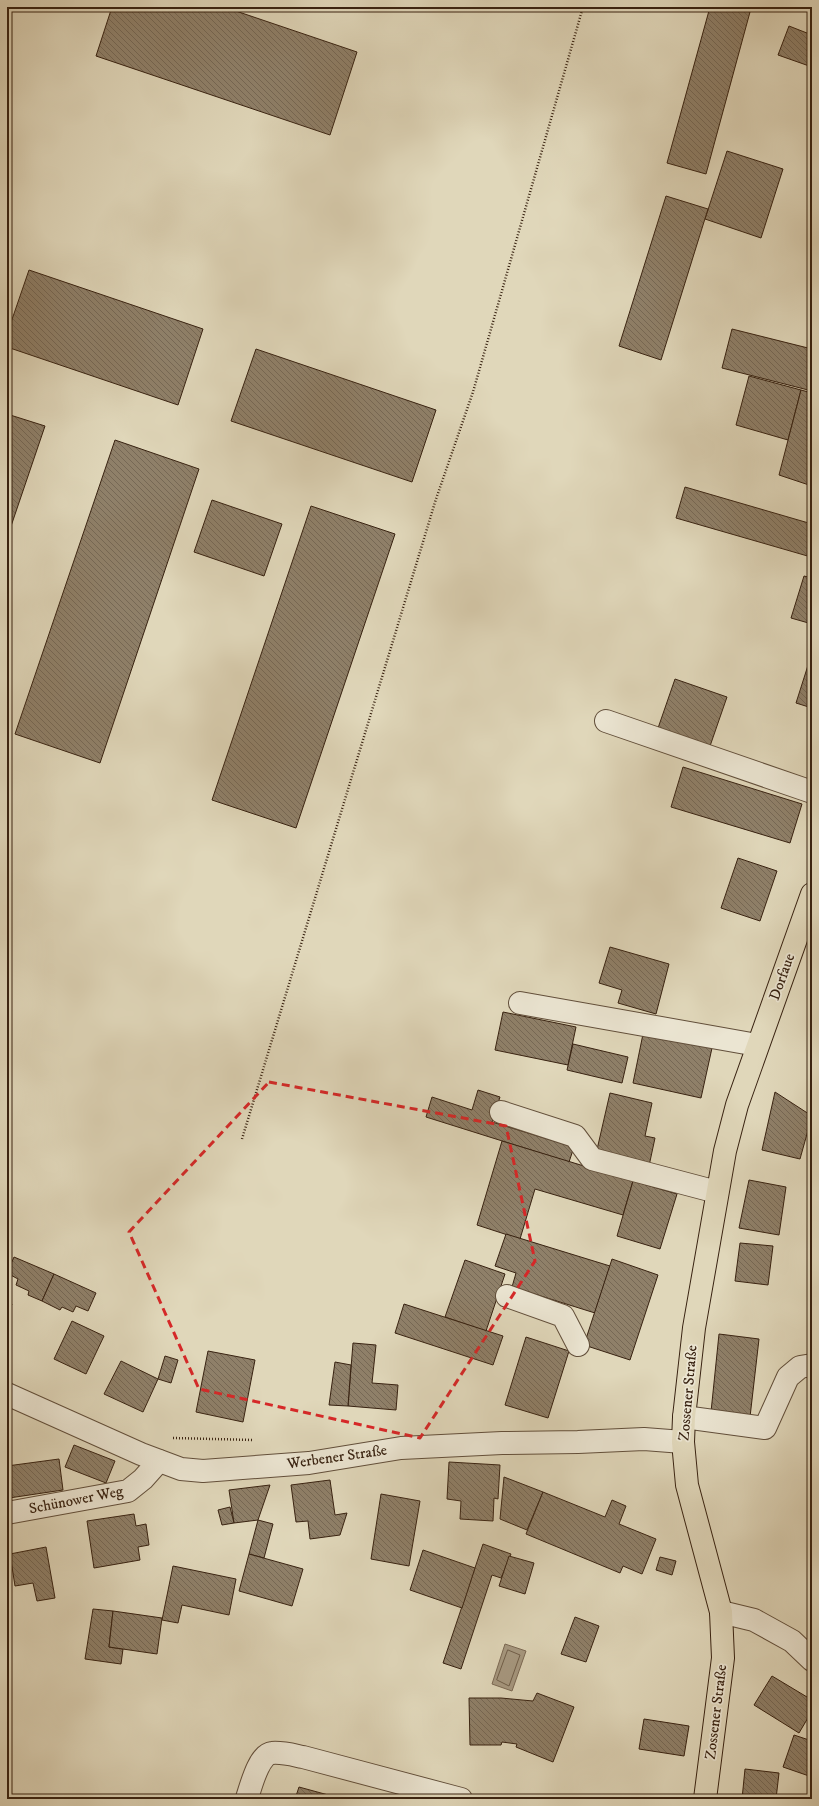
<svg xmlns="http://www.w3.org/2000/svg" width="819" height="1806" viewBox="0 0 819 1806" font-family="'IM FELL DW Pica',serif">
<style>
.water{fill:#a79981;stroke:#7b6954}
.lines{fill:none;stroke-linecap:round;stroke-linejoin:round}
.shore{stroke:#705e49;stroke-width:1}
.building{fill:url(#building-back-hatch);stroke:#382211}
.minor-casing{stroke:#624f3b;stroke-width:24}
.major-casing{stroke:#382211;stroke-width:24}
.path{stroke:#382211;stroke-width:2.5;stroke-dasharray:1 2;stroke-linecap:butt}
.minor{stroke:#ebe5d2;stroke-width:22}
.major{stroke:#e0d7ba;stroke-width:22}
.marked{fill:none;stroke:#d62828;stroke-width:3;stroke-dasharray:8 5;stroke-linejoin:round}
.labels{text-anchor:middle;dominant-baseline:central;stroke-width:3.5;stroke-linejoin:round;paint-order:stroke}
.street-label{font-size:15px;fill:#382211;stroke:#ebe5d2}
</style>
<defs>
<pattern id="building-back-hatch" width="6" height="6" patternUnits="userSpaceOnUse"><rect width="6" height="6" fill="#8f8069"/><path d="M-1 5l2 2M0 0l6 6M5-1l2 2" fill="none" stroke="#766855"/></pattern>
</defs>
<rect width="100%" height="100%" fill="#e0d7ba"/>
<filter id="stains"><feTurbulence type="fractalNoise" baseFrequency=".005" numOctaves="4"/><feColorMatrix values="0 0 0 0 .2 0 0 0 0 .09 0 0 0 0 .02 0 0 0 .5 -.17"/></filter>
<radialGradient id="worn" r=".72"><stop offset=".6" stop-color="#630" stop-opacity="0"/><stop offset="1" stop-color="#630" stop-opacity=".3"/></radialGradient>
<polygon class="water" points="505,1644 526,1651 512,1691 492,1684"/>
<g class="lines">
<polygon class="shore" points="508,1650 520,1655 509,1686 497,1680"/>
</g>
<g class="building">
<polygon points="112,7 224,7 357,52 330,135 96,56"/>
<polygon points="710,7 732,7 750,12 706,174 667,163"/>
<polygon points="789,26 812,35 812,67 778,55"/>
<polygon points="727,151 783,169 761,238 705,219"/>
<polygon points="666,196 708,209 661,360 619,346"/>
<polygon points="29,270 203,329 178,405 7,347 7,334"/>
<polygon points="732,329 812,349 812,391 722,368"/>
<polygon points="256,349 436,410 412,482 231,421"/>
<polygon points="749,376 801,390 788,440 736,425"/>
<polygon points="801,390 812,393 812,486 779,475"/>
<polygon points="7,414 45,426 7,538"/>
<polygon points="115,440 199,469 100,763 15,734"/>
<polygon points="685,487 812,524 811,557 676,518"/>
<polygon points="212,500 282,524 264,576 194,552"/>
<polygon points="311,506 395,534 296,828 212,800"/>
<polygon points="804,576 812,578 812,624 791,618"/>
<polygon points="810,659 812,660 812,708 796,703"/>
<polygon points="675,679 727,697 709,749 657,731"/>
<polygon points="683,767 802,804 790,843 671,807"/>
<polygon points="738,858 777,871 760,921 721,908"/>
<polygon points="610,947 669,964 656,1014 618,1003 622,990 599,983"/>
<polygon points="503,1012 576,1027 568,1065 495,1050"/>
<polygon points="643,1034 712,1048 701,1098 633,1083"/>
<polygon points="573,1044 628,1057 622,1083 567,1070"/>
<polygon points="478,1090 500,1097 492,1122 574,1147 569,1162 426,1117 432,1097 472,1110"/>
<polygon points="775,1092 812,1116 800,1159 762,1150"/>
<polygon points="610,1093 652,1103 645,1136 655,1138 649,1166 596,1154"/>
<polygon points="502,1141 633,1181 623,1215 535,1189 520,1239 477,1225"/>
<polygon points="749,1180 786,1187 779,1235 739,1228"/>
<polygon points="633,1181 677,1194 660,1249 617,1236"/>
<polygon points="506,1234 610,1266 595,1313 512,1287 516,1273 495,1266"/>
<polygon points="740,1243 773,1246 768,1285 735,1281"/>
<polygon points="14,1257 54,1274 42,1301 28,1295 29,1291 16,1285 18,1279 7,1273"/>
<polygon points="612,1259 658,1275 630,1360 584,1345"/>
<polygon points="465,1260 505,1274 486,1331 445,1317"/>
<polygon points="54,1274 96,1293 88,1311 76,1306 73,1312 62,1307 60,1310 42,1301"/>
<polygon points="7,1302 12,1304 7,1316"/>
<polygon points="404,1304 503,1336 493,1365 395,1333"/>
<polygon points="72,1321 104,1336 86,1374 54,1359"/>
<polygon points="719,1334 759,1339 750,1417 711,1412"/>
<polygon points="526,1337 569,1351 548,1418 505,1405"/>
<polygon points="353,1343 376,1345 372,1383 398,1385 396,1410 348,1406"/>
<polygon points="208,1351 255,1360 243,1422 196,1412"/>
<polygon points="165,1356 178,1360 171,1383 158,1379"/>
<polygon points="121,1361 158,1379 143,1412 104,1394"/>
<polygon points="335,1362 351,1365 348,1406 329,1405"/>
<polygon points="74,1445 115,1461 106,1483 65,1467"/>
<polygon points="59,1459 63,1490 9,1498 7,1466"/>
<polygon points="449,1462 500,1465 498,1499 494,1498 493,1521 460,1519 461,1501 447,1499"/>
<polygon points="504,1477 543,1492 527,1530 500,1519"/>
<polygon points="330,1480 335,1515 347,1513 340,1535 310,1539 308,1521 296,1522 291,1485"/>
<polygon points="270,1485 258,1520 234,1523 229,1490"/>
<polygon points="543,1492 605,1517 612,1500 626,1506 619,1524 656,1539 642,1574 623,1566 620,1573 526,1534"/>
<polygon points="381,1494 420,1501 409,1566 371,1559"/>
<polygon points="230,1507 234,1523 222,1525 218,1510"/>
<polygon points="134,1514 136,1526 146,1524 149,1545 138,1547 140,1560 94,1568 87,1521"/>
<polygon points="258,1520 273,1524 264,1558 249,1554"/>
<polygon points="483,1544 511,1554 501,1578 492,1575 461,1669 443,1663"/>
<polygon points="46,1547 55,1598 37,1601 33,1583 15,1586 10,1554"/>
<polygon points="423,1550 475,1568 462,1608 410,1590"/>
<polygon points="249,1554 303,1569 292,1606 239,1591"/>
<polygon points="509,1556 534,1563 525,1594 499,1586"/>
<polygon points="660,1557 676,1561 672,1575 656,1570"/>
<polygon points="173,1566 236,1579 229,1615 182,1605 178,1623 162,1620"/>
<polygon points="93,1609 113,1611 109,1647 123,1649 121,1664 85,1659"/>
<polygon points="113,1611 162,1618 157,1654 109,1647"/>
<polygon points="575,1617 599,1626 586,1662 561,1654"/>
<polygon points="772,1676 812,1700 812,1711 799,1733 754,1705"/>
<polygon points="537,1693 574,1707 553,1762 516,1747 517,1744 502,1742 501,1745 470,1745 469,1698 501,1698 533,1701"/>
<polygon points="644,1719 689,1726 684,1756 639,1749"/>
<polygon points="794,1735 812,1741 812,1777 783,1767"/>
<polygon points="745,1769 779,1773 776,1799 742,1799"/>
<polygon points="299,1787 343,1799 295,1799"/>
</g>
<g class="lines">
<g class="minor-casing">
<g id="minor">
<polyline points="606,721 812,792"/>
<polyline points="520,1003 757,1045"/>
<polyline points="501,1112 575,1136 592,1159 717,1192"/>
<polyline points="507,1296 563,1316 578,1345"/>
<polyline points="7,1394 141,1454 181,1469 203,1471 309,1463 401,1448 502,1443 578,1442 644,1439 683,1442"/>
<polyline points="684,1417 765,1428 788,1377 800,1367 812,1365"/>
<polyline points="7,1513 128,1491 143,1479 159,1461"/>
<polyline points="721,1612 754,1620 792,1641 812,1660"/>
<path d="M247,1798c4,-12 12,-44 25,-45 10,-1 21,2 31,4l158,42"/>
</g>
</g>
<g class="major-casing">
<polyline id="major" points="705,1799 723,1658 721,1612 687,1485 683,1442 684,1417 694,1328 725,1151 737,1105 812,894"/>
</g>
<g class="path">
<polyline points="242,1139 436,499 473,392 583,7"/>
<polyline points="173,1438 254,1440"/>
</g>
<use href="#minor" class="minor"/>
<use href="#major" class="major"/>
</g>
<path class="marked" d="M269,1082l237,44 29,135 -115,177 -221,-49 -70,-157z"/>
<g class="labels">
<g class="street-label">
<text transform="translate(782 977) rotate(-70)">Dorfaue</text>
<text transform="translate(688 1393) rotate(-85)">Zossener Straße</text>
<text transform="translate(337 1457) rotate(-8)">Werbener Straße</text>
<text transform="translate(76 1500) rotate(-11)">Schünower Weg</text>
<text transform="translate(716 1712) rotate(-83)">Zossener Straße</text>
</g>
</g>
<rect width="819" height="1806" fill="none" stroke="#e0d7ba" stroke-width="24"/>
<rect x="8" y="8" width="803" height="1790" fill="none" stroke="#382211" stroke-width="2"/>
<rect x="12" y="12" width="795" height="1782" fill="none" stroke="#382211"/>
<rect width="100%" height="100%" filter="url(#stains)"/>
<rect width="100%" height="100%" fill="url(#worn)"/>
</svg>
